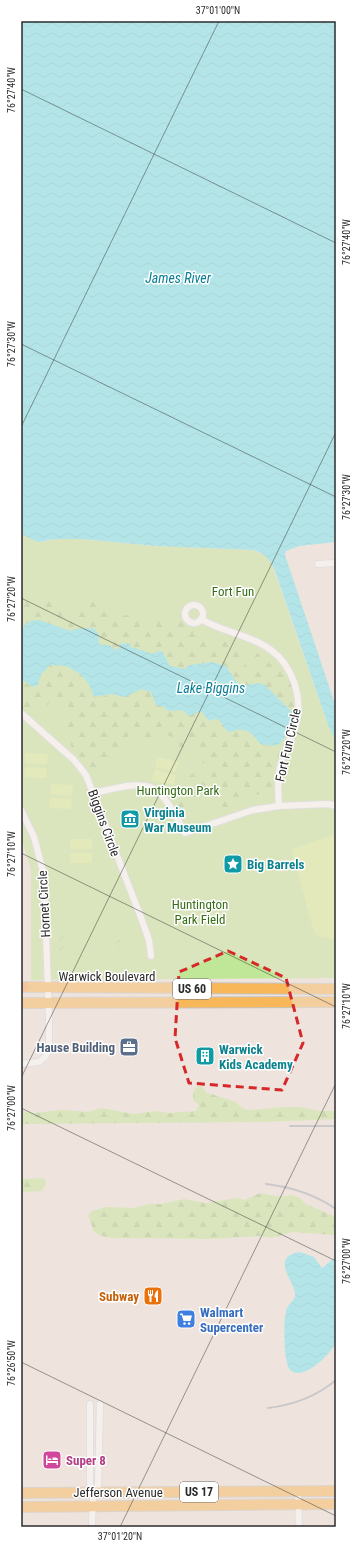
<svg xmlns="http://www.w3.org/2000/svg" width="357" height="1548" viewBox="0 0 357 1548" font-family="'Roboto Condensed',sans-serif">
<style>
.grass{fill:#c0e797}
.forest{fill:url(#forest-firs)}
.garden{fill:url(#garden-furrows)}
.pitch{fill:#d7ef92}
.water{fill:url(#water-waves)}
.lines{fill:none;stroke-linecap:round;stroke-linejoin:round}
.minor-casing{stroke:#d2d9e5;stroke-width:8}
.primary-casing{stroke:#c4c4c4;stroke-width:12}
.trunk-casing{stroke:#c4c4c4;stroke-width:12}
.minor{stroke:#fff;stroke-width:6}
.primary{stroke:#f8b758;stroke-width:10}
.trunk{stroke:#fc9d58;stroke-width:10}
.rail{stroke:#9fa7b7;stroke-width:2}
.marked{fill:none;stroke:#d62828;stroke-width:3;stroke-dasharray:8 5;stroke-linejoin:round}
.ticks{fill:none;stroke:#2b2b2b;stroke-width:1;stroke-opacity:0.45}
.labels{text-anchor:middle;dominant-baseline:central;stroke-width:3;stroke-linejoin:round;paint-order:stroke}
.shield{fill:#fff;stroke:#6b6b6b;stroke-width:1}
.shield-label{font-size:12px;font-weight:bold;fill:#2b2b2b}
.park-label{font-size:13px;fill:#376d17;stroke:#fff}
.street-label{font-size:13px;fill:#2b2b2b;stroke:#fff}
.culture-label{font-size:13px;font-weight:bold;fill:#0d838f;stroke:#fff;text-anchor:start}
.service-label{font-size:13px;font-weight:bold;fill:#4e5e75;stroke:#fff;text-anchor:end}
.food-label{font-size:13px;font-weight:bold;fill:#c56008;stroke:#fff;text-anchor:end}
.shop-label{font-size:13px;font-weight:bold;fill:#366cbe;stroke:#fff;text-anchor:start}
.hotel-label{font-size:13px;font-weight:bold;fill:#b23c85;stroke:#fff;text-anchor:start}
.water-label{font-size:14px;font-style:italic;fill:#087d95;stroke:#fff}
.neatline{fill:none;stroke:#2b2b2b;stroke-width:1.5}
.ticks-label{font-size:10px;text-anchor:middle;fill:#2b2b2b}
</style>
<defs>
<pattern id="forest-firs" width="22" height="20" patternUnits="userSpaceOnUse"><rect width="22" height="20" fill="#c0e797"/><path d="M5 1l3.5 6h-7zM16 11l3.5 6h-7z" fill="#a5c682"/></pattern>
<pattern id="garden-furrows" width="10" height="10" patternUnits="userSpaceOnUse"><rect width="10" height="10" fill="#c0e797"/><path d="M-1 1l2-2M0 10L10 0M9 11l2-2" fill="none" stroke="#a5c682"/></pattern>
<pattern id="water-waves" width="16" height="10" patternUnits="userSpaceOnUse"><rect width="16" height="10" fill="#6be7f5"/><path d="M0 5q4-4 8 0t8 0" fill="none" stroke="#5dc6d2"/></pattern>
</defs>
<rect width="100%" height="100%" fill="#eee4dd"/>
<polygon class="grass" points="21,534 42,542 56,539 82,539 156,546 253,550 270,559 328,725 336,742 336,978 31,980 31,869 21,838"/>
<g class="forest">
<path d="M29,597c10,0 18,1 28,2l4,6 6,1 6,4 4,-2 -5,-4 1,-5 5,-2 8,5h11l19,14 16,-1 15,6 7,-3 13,4 13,-1 14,8 10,9h10l45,16 1,2 -3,5 -11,1 1,10 5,1 9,-14 5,-2 4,7h5l6,8 5,-1 9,20v23l-2,2v-4l-28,-27 -14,-1 -8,3 -8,-7 -4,-9 -19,-9 -22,3 -6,4 -14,-3 -7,-14c-5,-2 -8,2 -13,2 -7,0 -18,-5 -23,-10l-11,6 -5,-4 -12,-2v-7l-13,-9 -3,2 -6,-1 -6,2 -32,-11 -17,8 -1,4v-22l3,-3v-6z"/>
<path d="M50,665c4,0 11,-1 15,1 13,4 25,15 27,29l5,3 15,-4 13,3 16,-8 10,3 5,13 26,5 3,3 16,-2 18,9 8,11 17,-1 10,5 10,11 11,1 7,-4 8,-20h3l-10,30 -6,10 -4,26 -30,11 -23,12 -4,-1 -3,-6 -5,-2 -2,-4 5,-4v-3l-12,13 -11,2 -6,5 -4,-1 -5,-8 1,-6 11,-6c1,-4 0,-7 1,-10 3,-7 16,-13 22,-13l1,-3 -7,-2 -6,-11 -16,-5 -2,-5 -5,-1 -2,-5 -10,-2 -12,12 -13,-4 -4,-9 -13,12 -11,24 -12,7c-9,-2 -10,-8 -16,-15 -6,-7 -12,-11 -8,-21l-9,-28v-10l-9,-8 -7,12 -19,10 -7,-6v-31l6,5 12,-3 1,-5z"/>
<path d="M198,1086l5,1 2,5 31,10 6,6 6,2 36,-3h17l18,4h16l1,8 -72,3 -243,2v-13l13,2 28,-3 26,2 13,-4 33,6 22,-3 13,2 27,-2 3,-6 -6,-5c0,-6 0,-11 5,-14z"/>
<polygon points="44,1178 46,1183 42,1191 21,1192 21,1179"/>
<polygon points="260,1193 280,1197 292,1195 300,1198 306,1204 336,1217 336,1235 292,1232 272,1238 258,1236 211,1239 112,1238 101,1236 94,1232 88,1215 92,1211 106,1207 134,1208 149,1204 161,1204 184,1199 206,1203 237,1198 245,1200"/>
</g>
<g class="garden">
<polygon points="65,936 63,951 59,951 59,938"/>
<polygon points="115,936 120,939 120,951 117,951 117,941 115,939"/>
</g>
<g class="pitch">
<polygon points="25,753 48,754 47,764 25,763"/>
<polygon points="157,757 179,762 176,772 155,767"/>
<polygon points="25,767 47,768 46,778 24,777"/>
<polygon points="155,769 176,775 174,785 152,780"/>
<polygon points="51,784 73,785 72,796 50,794"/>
<polygon points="50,797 72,799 71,809 49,808"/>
<polygon points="336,834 336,939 334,939 319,936 314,932 292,852 295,848"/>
<rect x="70" y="839" width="22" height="10"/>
<rect x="70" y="853" width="22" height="10"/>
</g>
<g class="water">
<path d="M21,21h315v521l-37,4 -13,5 -1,4 51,152v35l-8,-17 -52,-151c-5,-13 -9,-20 -23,-24l-97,-4 -74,-7h-26l-18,3 -17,-8z"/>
<path d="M39,620l32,11 3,-2 19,-1 5,5 1,11 12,2 5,4 3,-1 1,-5 7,-1 4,2v3h6l1,3 5,-1 6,4 13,-3 8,15 14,3 6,-4 22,-3 14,4 9,14 6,6 17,-3 7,2 28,28v10h-3c-4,11 -6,25 -20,22 -3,0 -5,1 -9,-1 -6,-5 -8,-13 -19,-14 -4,-1 -8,1 -12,2l-3,-1 -8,-11 -5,-1 -5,2 -8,-10 -12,5 -7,-6 -14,1 -4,-4 -8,-2 -5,-13 -10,-3 -16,8 -13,-3 -18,3 -5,-13 -10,-11 -13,-7 -16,-1 -10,11 -2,9 -5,2 -12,-8v-47c3,-9 9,-12 18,-12z"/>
<path d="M300,1252l14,5 8,11 14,-11c0,22 0,43 0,64 0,6 2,15 0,21 -5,14 -43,48 -49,21 -3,-11 -4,-45 0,-55 3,-5 9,-9 8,-15 -2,-13 -25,-37 5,-41z"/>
</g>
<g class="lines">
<g class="minor-casing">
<g id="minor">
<polyline points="318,564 336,563"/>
<circle cx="194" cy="614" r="9"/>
<path d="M201,619c21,13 50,16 70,31 22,16 32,48 25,74 -4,14 -12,28 -16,43 -3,13 -2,26 -1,39"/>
<polyline points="21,713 74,760 86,775 140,915 149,940 151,956"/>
<path d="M94,793c60,-14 62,-14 91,40l68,-23 26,-4 49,-2 8,2"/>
<polyline points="21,810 34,837 44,875 49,1020 49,1047 46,1056 39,1062 21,1064"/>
<polyline points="90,1404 90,1484 93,1493 92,1527"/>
<polyline points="298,1491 299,1527"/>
<polyline points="93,1493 98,1486 100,1404"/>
</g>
</g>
<g class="primary-casing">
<g id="primary">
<polyline points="21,987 336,989"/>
<polyline points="21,1003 336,1002"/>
<polyline points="21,1493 336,1491"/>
<polyline points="21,1507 336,1504"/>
</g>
</g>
<g class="trunk-casing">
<polyline id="trunk" points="21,987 24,987"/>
</g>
<use href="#minor" class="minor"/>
<use href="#primary" class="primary"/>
<use href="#trunk" class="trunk"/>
<g class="rail">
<polyline points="290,1126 336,1126"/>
<path d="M266,1184c26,3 48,10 70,25"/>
<path d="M268,1408c25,-3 49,-12 68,-28"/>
</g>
</g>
<path d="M0 0H357V1548H0ZM228,951l58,27 17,65 -21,47 -93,-7 -14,-45 4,-66z" fill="#eee4dd" fill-opacity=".55" fill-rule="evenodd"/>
<path class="marked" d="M228,951l58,27 17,65 -21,47 -93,-7 -14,-45 4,-66z"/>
<path class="ticks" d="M21,89l315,154M21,344l315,153M21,427l198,-406M21,598l315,154M21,853l315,154M21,1078l315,-646M21,1108l315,153M21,1362l315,154M120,1527l216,-444"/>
<defs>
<g id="museum-square" transform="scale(1)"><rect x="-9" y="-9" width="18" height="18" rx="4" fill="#0f9aa8" stroke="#fff"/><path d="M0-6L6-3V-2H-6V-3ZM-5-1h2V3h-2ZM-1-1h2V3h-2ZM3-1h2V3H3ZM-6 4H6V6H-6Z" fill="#fff"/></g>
<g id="sight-square" transform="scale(1)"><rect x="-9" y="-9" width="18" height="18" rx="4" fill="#0f9aa8" stroke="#fff"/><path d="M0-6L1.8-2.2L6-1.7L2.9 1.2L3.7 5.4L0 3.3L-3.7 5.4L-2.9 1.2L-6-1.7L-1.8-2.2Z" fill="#fff"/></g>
<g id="office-square" transform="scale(1)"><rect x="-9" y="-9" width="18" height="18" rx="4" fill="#5c6f8a" stroke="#fff"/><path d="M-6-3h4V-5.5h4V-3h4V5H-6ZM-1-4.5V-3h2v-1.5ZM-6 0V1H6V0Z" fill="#fff"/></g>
<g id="building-square" transform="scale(1)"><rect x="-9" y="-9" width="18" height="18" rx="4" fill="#0f9aa8" stroke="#fff"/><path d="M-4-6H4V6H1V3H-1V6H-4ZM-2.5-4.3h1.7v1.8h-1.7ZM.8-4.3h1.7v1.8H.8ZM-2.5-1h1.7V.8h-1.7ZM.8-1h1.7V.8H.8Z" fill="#fff"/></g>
<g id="restaurant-square" transform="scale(1)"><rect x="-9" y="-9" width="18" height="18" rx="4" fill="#e8710a" stroke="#fff"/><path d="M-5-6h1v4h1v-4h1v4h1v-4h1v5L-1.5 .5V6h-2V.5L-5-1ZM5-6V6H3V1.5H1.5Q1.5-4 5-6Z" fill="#fff"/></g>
<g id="supermarket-square" transform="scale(1)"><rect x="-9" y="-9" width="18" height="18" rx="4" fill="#3f7fe0" stroke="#fff"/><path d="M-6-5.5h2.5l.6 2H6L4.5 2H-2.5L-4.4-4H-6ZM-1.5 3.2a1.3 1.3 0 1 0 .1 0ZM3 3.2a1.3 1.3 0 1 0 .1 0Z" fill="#fff"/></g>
<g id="hotel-square" transform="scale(1)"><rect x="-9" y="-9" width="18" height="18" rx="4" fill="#d1479c" stroke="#fff"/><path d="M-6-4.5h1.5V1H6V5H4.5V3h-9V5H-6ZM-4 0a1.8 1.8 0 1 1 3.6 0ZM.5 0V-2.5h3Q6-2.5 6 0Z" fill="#fff"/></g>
</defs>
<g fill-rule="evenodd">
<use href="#museum-square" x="130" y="819"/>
<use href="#sight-square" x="233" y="864"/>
<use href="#office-square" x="129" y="1047"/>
<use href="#building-square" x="205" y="1056"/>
<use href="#restaurant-square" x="153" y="1296"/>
<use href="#supermarket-square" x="186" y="1319"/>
<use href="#hotel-square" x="52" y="1460"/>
</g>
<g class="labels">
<g class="shield">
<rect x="173" y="979" width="38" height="20" rx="3"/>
<rect x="180" y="1482" width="38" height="20" rx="3"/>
</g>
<g class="shield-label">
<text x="192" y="989">US 60</text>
<text x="199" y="1492">US 17</text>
</g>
<g class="park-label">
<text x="233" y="591">Fort Fun</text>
<text x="178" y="790">Huntington Park</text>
<text x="200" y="904">Huntington<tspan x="200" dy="15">Park Field</tspan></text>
</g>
<g class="street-label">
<text transform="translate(288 745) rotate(-77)">Fort Fun Circle</text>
<text transform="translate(104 823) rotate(70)">Biggins Circle</text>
<text transform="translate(44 904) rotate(-93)">Hornet Circle</text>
<text x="107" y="976">Warwick Boulevard</text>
<text x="118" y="1492">Jefferson Avenue</text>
</g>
<g class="culture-label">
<text x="144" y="812">Virginia<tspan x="144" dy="15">War Museum</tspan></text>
<text x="247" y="864">Big Barrels</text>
<text x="219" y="1049">Warwick<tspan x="219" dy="15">Kids Academy</tspan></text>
</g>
<g class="service-label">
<text x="115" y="1047">Hause Building</text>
</g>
<g class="food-label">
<text x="139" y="1296">Subway</text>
</g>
<g class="shop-label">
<text x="200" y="1312">Walmart<tspan x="200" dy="15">Supercenter</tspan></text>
</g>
<g class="hotel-label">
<text x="66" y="1460">Super 8</text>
</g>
<g class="water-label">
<text x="178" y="278">James River</text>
<text x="211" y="688">Lake Biggins</text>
</g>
</g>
<rect width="357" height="1548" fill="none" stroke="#ffffff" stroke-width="44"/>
<rect x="22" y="22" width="313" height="1504" class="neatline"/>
<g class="ticks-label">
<text x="218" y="14">37°01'00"N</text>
<text transform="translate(11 90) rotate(-90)" y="4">76°27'40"W</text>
<text transform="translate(346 242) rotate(-90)" y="4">76°27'40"W</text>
<text transform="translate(11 344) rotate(-90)" y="4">76°27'30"W</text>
<text transform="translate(346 497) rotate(-90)" y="4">76°27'30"W</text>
<text transform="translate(11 599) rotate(-90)" y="4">76°27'20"W</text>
<text transform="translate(346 752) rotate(-90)" y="4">76°27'20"W</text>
<text transform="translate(11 854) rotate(-90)" y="4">76°27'10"W</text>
<text transform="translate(346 1006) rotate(-90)" y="4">76°27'10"W</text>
<text transform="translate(11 1108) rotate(-90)" y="4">76°27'00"W</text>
<text transform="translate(346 1261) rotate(-90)" y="4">76°27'00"W</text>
<text transform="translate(11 1363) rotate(-90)" y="4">76°26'50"W</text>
<text x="120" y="1540">37°01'20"N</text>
</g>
</svg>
